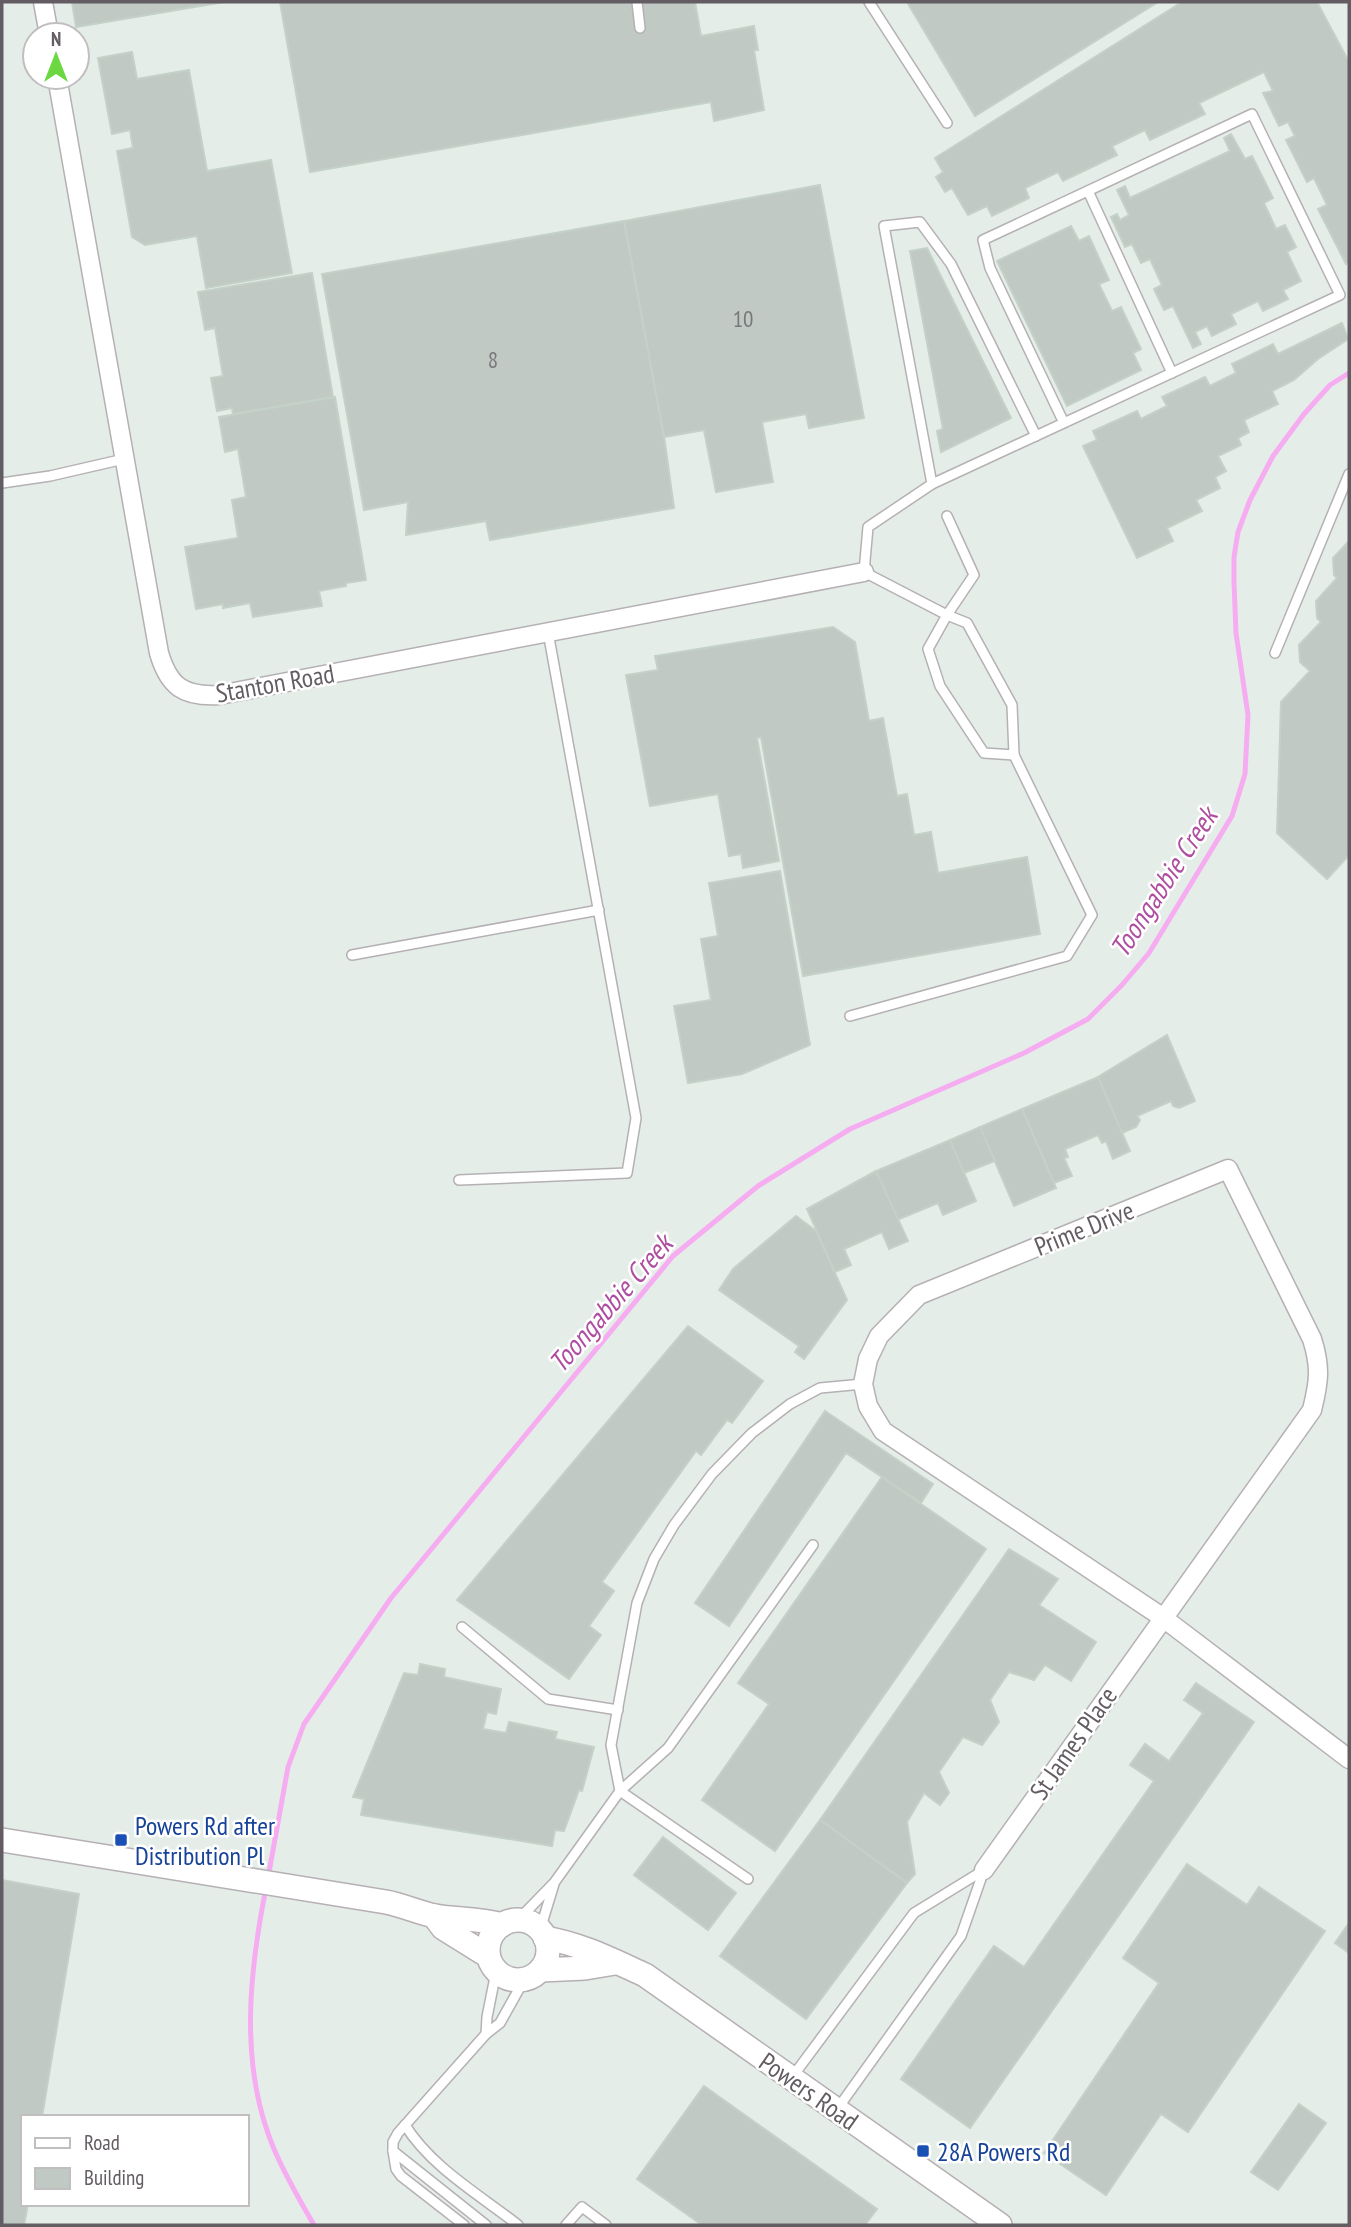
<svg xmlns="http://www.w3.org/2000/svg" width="1351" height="2227" viewBox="0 0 1351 2227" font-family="'PT Sans Narrow',sans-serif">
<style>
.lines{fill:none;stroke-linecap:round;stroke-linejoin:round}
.stream{stroke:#f6acf0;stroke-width:5}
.building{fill:#c1c9c4;stroke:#c4d1c8;stroke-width:2}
.lane-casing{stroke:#b5b0b4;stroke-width:12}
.street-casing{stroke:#b5b0b4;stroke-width:21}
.secondary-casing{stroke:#b6afb4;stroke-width:26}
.lane{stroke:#fff;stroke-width:9}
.street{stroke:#fff;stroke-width:18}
.secondary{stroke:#fff;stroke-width:23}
.transit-dot{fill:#1a4fb4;stroke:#fff;stroke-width:2.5}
.labels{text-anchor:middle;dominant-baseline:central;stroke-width:5;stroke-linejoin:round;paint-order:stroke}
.number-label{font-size:23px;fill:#7a777a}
.street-label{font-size:26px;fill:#635c62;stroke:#fff}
.transit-label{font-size:26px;fill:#164399;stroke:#fff;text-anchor:start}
.water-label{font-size:28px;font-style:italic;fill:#af4ea0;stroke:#fff}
</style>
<rect width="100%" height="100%" fill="#e5ede8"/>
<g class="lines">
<g class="stream">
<polyline points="268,1878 288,1767 304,1724 391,1598 673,1256 758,1186 850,1129 1024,1053 1088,1019 1122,985 1149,953 1232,816 1245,774 1248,715 1236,633 1234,583 1234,557 1238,532 1250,500 1273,456 1304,414 1330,385 1349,373"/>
<path d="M266,1888c-17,85 -27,178 8,261 11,26 26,52 40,76"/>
</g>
</g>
<g class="building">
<polygon points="72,2 224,2 76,27"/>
<polygon points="280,2 695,2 701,36 754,26 758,50 754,50 764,110 714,121 711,102 310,172"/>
<polygon points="907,2 1158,2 975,116"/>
<polygon points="1182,2 1317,2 1349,62 1349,262 1346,264 1318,209 1327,205 1314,178 1307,182 1286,140 1295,136 1288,122 1279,126 1263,93 1273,91 1264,72 1199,103 1205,114 1150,140 1145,130 1112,146 1117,155 1063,181 1058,172 1025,188 1029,198 992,216 987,206 968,215 952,188 945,192 936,177 943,172 935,158"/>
<polygon points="132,52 137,79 189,70 207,171 271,160 292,273 206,288 197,236 145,245 132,237 117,151 133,148 130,130 112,134 98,58"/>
<polygon points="1231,134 1245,159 1252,156 1273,198 1264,203 1276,229 1285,225 1296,247 1287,252 1301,281 1283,290 1288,299 1263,311 1258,301 1231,314 1236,324 1212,336 1207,326 1195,332 1201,344 1193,348 1173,306 1164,310 1154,289 1162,285 1150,259 1141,263 1132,244 1125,247 1111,217 1117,214 1120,220 1129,215 1117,190 1125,186 1130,198 1230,151 1224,138"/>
<polygon points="820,185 864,418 809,428 806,414 762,422 773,482 716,492 704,430 664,437 624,221"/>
<polygon points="624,221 665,443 674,508 490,540 486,521 406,535 408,502 364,510 322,274"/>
<polygon points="1071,226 1079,241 1089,236 1109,280 1099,284 1112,311 1121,307 1141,349 1133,353 1141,370 1067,406 997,261"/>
<polygon points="927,248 1011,418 941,452 937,431 943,429 910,251"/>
<polygon points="312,273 333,397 233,414 232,408 217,411 211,378 223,376 215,328 205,330 198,292"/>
<polygon points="1342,323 1348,339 1318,359 1294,380 1272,391 1278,404 1244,420 1249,432 1238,438 1241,445 1218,456 1226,471 1215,477 1220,488 1196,500 1202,511 1167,528 1173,541 1137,558 1083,446 1097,440 1093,431 1137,411 1141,419 1167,406 1162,397 1205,377 1210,386 1236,373 1232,364 1273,344 1278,354"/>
<polygon points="335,397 366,580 346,583 346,586 319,591 322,606 253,617 250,603 223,608 223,604 196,609 185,547 238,538 232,500 246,497 238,449 225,452 219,417"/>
<polygon points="1349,541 1349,855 1327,879 1277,833 1281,702 1310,671 1300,662 1299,645 1321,622 1317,618 1316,601 1337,578 1334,575 1333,558"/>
<polygon points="833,627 855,642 869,721 883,718 897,796 907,794 914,835 931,832 938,873 1027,857 1040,934 803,976 761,737 757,738 779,861 743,868 741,854 729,856 718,794 650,806 626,675 658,670 655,656"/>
<polygon points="780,871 810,1045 742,1074 688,1083 674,1006 711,1000 701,939 718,936 709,883"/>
<polygon points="1167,1035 1195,1101 1179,1108 1173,1106 1171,1101 1137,1116 1140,1120 1136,1127 1122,1133 1098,1077"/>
<polygon points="1098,1077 1130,1151 1113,1159 1106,1141 1102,1143 1098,1135 1065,1149 1068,1157 1064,1158 1072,1176 1054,1183 1022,1109"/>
<polygon points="1022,1109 1056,1188 1014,1206 980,1127"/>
<polygon points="980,1127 995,1161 964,1173 950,1140"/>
<polygon points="950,1140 976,1201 943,1215 938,1203 897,1220 876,1171"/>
<polygon points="876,1171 908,1241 889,1249 882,1232 844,1249 851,1265 835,1272 807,1209"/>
<polygon points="796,1216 816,1231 847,1300 804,1359 795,1352 799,1346 719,1290 733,1269"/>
<polygon points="688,1326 763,1381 732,1423 727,1420 701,1455 696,1451 602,1582 614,1591 589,1626 601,1635 569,1679 457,1600"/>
<polygon points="825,1411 933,1484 921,1503 846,1453 729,1626 695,1603"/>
<polygon points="882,1477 986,1549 775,1851 702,1800 769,1704 738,1683"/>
<polygon points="1009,1549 1058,1579 1039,1605 1096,1642 1071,1681 1045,1665 1034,1680 1009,1672 990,1700 999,1722 982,1745 963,1737 939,1772 949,1793 940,1805 924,1793 907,1822 915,1874 907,1883 820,1820"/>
<polygon points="420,1664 445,1669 444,1677 501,1689 496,1714 487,1712 483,1729 506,1733 509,1722 557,1732 555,1739 594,1747 582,1791 579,1790 564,1831 555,1830 552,1846 361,1815 364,1799 353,1797 404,1673 418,1675"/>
<polygon points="1196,1683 1254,1722 970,2128 901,2079 994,1946 1024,1967 1154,1781 1130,1765 1145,1744 1169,1761 1203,1713 1184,1700"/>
<polygon points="820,1820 907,1883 806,2019 720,1956"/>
<polygon points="663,1837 736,1893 708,1930 634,1875"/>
<polygon points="1187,1864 1247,1905 1259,1887 1325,1931 1188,2132 1161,2114 1106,2195 1044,2153 1159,1983 1123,1958"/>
<polygon points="2,1880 79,1894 42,2117 23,2117 23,2204 28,2204 24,2225 2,2225"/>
<polygon points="1349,1923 1349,1953 1335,1943"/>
<polygon points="704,2086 877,2209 865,2225 702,2225 637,2179"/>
<polygon points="1299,2104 1326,2123 1278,2190 1251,2172"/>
</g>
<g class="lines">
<g class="lane-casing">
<g id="lane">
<polyline points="637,2 640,28"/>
<polyline points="869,2 947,123"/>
<polyline points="1088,191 1172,373"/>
<polyline points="2,483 50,476 124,459"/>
<polyline points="932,484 884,226 920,222 951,264 1036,436"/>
<polyline points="947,516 974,575 947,615 864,572 868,527 932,484 1340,295 1252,114 983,240 990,268 1064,423"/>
<polygon points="947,615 967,623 1012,705 1014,755 984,753 940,686 928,649"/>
<polyline points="1275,653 1349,474"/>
<polyline points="352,955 599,910"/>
<polyline points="850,1016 1067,956 1092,915 1014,755"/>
<polyline points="459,1180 627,1173 636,1118 548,632"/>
<polyline points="462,1627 548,1699 618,1710"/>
<polyline points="748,1879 620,1791 611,1745 637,1603 654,1559 674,1525 712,1474 752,1433 790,1404 820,1388 863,1384"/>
<polyline points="517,1921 554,1883 620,1791 668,1748 813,1545"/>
<polyline points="540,1930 554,1884"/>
<polyline points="486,2034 487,2017 496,1972"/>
<polyline points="793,2076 914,1913 984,1870"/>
<polyline points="838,2108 961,1936 984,1870"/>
<path d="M405,2125c26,42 75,70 113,100"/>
<polyline points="393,2151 396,2169 401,2176 464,2225"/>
<polyline points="486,2225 393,2151 393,2142 398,2133 486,2034 500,2023 524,1980"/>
<polyline points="566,2225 582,2207 606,2225"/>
</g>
</g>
<g class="street-casing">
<g id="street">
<polyline points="43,2 49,35"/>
<path d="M57,77l102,576c10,34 25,44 60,42l645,-123"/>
<path d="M984,1870l328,-460c7,-28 9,-43 0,-71l-84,-170 -309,126 -40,41 -11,23 -5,25 5,22 15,25 279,186 187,142"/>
</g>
</g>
<g class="secondary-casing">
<g id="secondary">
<path d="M2,1840l384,62c16,3 34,11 49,14 22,4 45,2 67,9"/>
<polyline points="434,1916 443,1928 488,1956"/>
<circle cx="518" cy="1950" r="30"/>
<path d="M545,1938c36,6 67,22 100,37l355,250"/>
<polyline points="541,1970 585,1968 615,1963"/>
</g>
</g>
<use href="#lane" class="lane"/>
<use href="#street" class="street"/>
<use href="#secondary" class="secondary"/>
</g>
<g class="transit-dot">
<rect x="114" y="1833" width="14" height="14" rx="3.5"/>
<rect x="916" y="2144" width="14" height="14" rx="3.5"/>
</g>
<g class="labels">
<g class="number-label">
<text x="743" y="318">10</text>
<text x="493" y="359">8</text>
</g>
<g class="street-label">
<text transform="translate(275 683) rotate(-10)">Stanton Road</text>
<text transform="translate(1084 1228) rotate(-22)">Prime Drive</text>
<text transform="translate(1073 1743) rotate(-55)">St James Place</text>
<text transform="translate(809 2091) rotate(35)">Powers Road</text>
</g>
<g class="transit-label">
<text x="135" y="1825">Powers Rd after<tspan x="135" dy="30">Distribution Pl</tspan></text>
<text x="937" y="2151">28A Powers Rd</text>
</g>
<g class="water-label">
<text transform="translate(1163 882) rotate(-57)">Toongabbie Creek</text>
<text transform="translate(610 1303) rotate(-49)">Toongabbie Creek</text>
</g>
</g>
<rect width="1351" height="2227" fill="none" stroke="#635c62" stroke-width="7"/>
<rect x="21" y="2115" width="228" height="91" fill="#ffffff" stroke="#c1bec0" stroke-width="2"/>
<rect x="35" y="2138" width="35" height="10" fill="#ffffff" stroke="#c1bec0" stroke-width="2"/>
<text x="84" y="2150" font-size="21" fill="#635c62">Road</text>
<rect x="35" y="2168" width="35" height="21" fill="#c1c9c4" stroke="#c1bec0" stroke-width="2"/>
<text x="84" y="2185" font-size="21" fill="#635c62">Building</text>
<g transform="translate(56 56)"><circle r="33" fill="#ffffff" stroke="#c1bec0" stroke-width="2"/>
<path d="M0-5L12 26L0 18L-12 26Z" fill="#6bd741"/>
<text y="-10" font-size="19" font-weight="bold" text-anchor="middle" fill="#635c62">N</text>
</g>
</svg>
